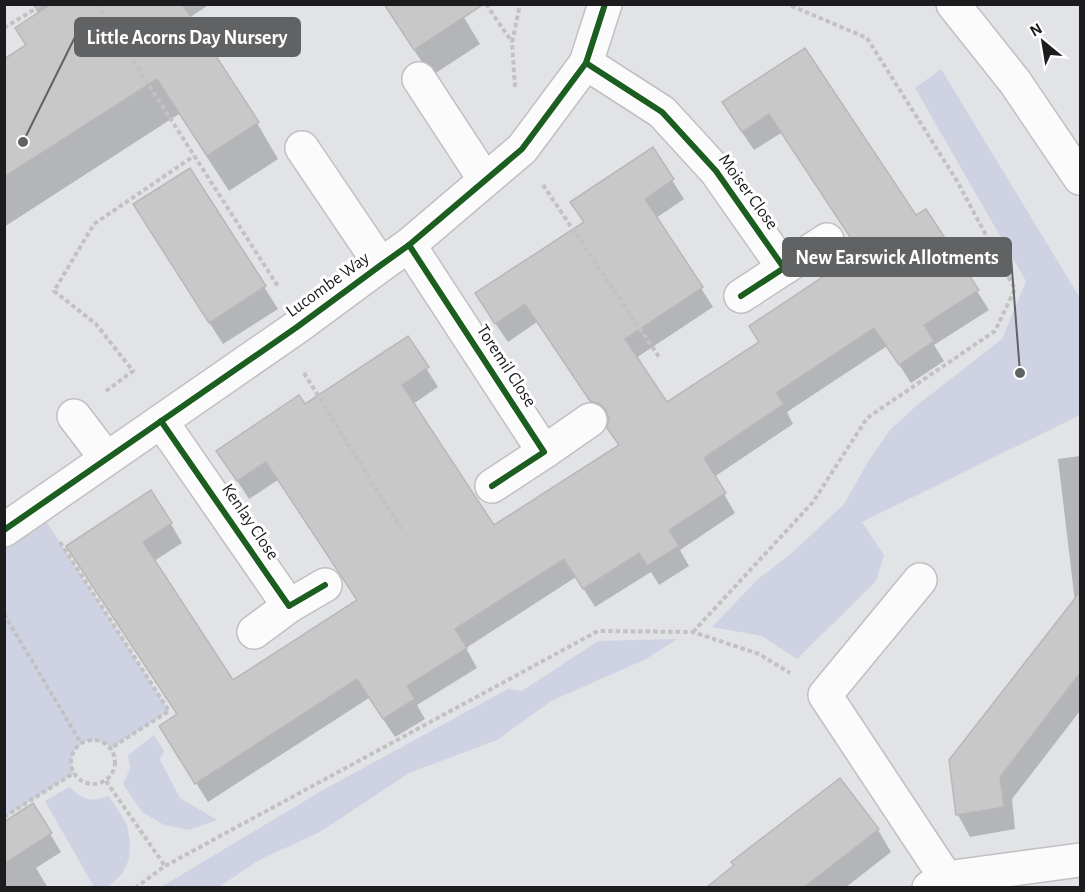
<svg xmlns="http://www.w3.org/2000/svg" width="1085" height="892" viewBox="0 0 1085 892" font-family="'Alegreya Sans',sans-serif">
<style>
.green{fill:#cfd2e3}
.shadow{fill:#0003}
.building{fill:#c8c8c9;stroke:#b8b8b9;stroke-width:1.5}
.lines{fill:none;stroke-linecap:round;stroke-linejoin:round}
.minor-casing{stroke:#c0c0c2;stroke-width:36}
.path{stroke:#c2c2c3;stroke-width:4;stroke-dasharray:4.5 3;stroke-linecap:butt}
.minor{stroke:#fbfbfb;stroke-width:33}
.cycleway-casing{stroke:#fff;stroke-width:10}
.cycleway{stroke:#1b5e20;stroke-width:6}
.labels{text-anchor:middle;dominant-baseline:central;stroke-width:6;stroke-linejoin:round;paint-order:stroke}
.street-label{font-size:18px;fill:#1c1c1e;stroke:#fff}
.leader{fill:none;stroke:#616264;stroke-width:2}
.callout-dot{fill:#616264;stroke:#fff;stroke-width:2}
.callout{fill:#616264;stroke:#616264;stroke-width:2}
.callout-label{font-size:20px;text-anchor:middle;font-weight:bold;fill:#fff}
</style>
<rect width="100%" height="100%" fill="#e2e3e6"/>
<g class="green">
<polygon points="941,69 1080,298 1080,415 862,522 884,555 876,581 797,659 762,636 712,627 758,579 793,552 844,504 869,460 890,430 916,406 1002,339 1026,281 915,88"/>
<path d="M37,507l132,204 -58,37c-19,-19 -48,0 -37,25l-69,44v-287z"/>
<polygon points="677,639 646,659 551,701 497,740 409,773 320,832 259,860 219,887 161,887 323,790 508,689 522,691 598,641"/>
<polygon points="154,735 164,751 160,760 180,798 217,820 189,830 164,825 142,812 123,784 130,769 128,755"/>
<path d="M69,787c17,14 19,15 40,9l18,28 3,19 -1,16 -7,15 -14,13h-14l-49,-86z"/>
</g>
<g class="shadow">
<polygon points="32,4 210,4 189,18 257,123 278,159 229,191 179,114 4,227 4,60 27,46 39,14"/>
<polygon points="384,4 456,4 480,44 431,76"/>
<polygon points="805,50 915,217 926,211 989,310 934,345 944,361 911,383 887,346 787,412 793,424 714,477 735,513 680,550 689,566 659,585 651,572 595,607 576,577 466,648 477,668 417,705 425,719 395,737 369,698 208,802 172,745 178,715 79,566 171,524 182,543 154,561 233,682 358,602 278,480 249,499 218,451 304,406 407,338 438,387 413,404 494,527 620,446 609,427 609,422 602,420 537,322 508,342 488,313 584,224 572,202 653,150 684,199 656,218 713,307 636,358 667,404 760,343 861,254 781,133 754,150 735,122"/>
<polygon points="190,170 278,309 223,344 148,227"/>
<polygon points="1080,456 1080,711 1012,799 1015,829 970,837 958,815 951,760 1075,602 1058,459"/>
<polygon points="33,805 61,852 36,868 48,888 4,888 4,823"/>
<polygon points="878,830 891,852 845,888 708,888"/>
</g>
<g class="building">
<polygon points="51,4 182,4 259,122 207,156 157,79 4,177 4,59 26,45 15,28"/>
<polygon points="384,4 484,4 414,50"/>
<polygon points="805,48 916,215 926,209 979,290 924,325 934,341 899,365 874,328 776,393 784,404 704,458 726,493 669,530 679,546 647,566 639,553 583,589 564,559 455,629 467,648 407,686 415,699 383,719 357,679 195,784 159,726 177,714 66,546 151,490 172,523 143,542 233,680 357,600 266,462 237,481 216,451 299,395 305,404 408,336 429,367 402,385 494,525 619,445 607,428 609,418 606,410 598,403 590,401 525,304 495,324 475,293 584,222 570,202 653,147 674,179 645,199 703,287 625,339 667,402 759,342 749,326 860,252 769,114 742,132 722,102"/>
<polygon points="190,168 266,286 209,323 133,204"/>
<polygon points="1080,592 1080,673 1000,777 1004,807 956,815 949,760"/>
<polygon points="840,778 879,829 803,888 706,888 734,865 731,862"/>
<polygon points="33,803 52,833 4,864 4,822"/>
</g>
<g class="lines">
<g class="minor-casing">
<g id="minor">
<polyline points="953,4 1015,82 1080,178"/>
<polyline points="586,63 662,112 716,171 784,268 741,296"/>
<polyline points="419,79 485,180"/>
<polyline points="302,148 381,265"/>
<polyline points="409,245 544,452 492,486"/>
<polyline points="784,268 827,240"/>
<polyline points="74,416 106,458"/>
<polyline points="161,421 289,606 325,585"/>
<polyline points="544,452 590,420"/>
<polyline points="4,530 297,327 381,265 409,245 522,149 586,63 605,4"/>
<polyline points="920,580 825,695 946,878"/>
<polyline points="254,632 289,606"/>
<polyline points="929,888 946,878 1080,860"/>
</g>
</g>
<g class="path">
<polyline points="97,4 279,288"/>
<polyline points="486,4 512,42"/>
<polyline points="4,28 43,4"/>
<polyline points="515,87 512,43 520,4"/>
<polyline points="543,185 659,357"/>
<polyline points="304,373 403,532"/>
<polyline points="106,391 133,371 96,324 54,291 94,224 194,156"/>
<polyline points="60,542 169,711 111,748"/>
<polyline points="4,614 81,743"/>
<polyline points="693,632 813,502 867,418 995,331 1015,289 957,181 867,38 787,4"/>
<circle cx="93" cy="762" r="22"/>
<polyline points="106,781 165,866"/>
<polyline points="4,817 74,773"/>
<polyline points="135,888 165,866 598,631 693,632 759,654 790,673"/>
</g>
<use href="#minor" class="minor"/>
<g class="cycleway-casing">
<g id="cycleway">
<polyline points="586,63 662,112 716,171 784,268 741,296"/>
<polyline points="409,245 544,452 492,486"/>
<polyline points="161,421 289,606 325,585"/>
<polyline points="4,530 297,327 381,265 409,245 522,149 586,63 605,4"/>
</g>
</g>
<use href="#cycleway" class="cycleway"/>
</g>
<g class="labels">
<g class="street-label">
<text transform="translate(748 192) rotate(54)">Moiser Close</text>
<text transform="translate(328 285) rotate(-36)">Lucombe Way</text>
<text transform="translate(506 366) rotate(57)">Toremil Close</text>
<text transform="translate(250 522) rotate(56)">Kenlay Close</text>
</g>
</g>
<path class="leader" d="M23 142L75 37M1020 373L1011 257"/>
<g class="callout-dot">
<circle cx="23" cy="142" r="6"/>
<circle cx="1020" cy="373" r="6"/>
</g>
<g class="callout">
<rect x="75" y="18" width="225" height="38" rx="6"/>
<rect x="783" y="238" width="228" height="38" rx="6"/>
</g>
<g class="callout-label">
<text x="187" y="44">Little Acorns Day Nursery</text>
<text x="897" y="264">New Earswick Allotments</text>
</g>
<rect width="1085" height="892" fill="none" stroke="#1c1c1e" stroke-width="12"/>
<g transform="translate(1043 42) rotate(330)" stroke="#ffffff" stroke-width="4.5" paint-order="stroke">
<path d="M0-4.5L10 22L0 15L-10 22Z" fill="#1c1c1e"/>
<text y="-9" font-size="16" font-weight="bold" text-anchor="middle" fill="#1c1c1e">N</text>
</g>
</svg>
